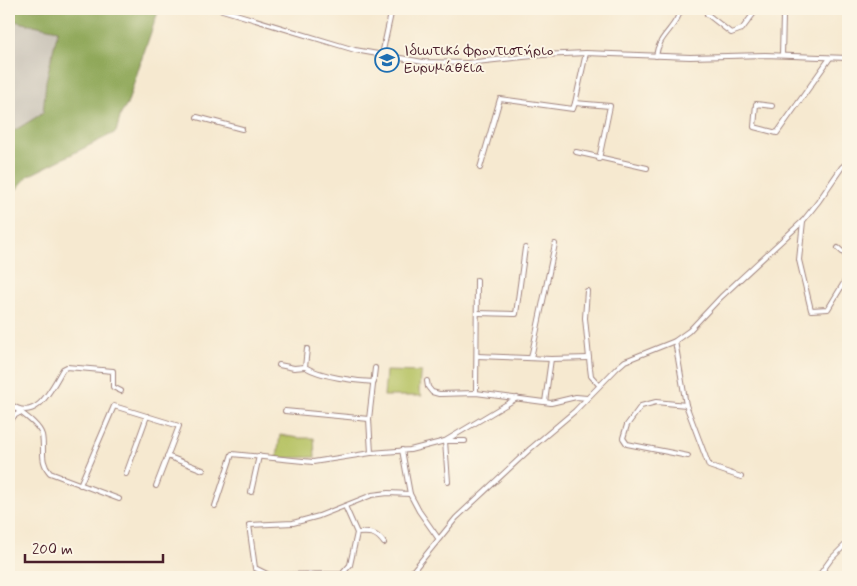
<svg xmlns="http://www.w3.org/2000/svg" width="857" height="586" viewBox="0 0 857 586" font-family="Mynerve,sans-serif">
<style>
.industrial{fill:#c9c3b8}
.green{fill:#b6c264;stroke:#807048}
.forest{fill:#90a85a;stroke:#6d6442}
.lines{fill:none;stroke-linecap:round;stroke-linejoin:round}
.minor-casing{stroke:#a0847e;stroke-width:6}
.minor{stroke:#fff;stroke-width:4}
.labels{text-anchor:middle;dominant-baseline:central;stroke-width:4;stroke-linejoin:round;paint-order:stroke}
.poi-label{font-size:15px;fill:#4a1f2b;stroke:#fcf5e5;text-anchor:start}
</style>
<rect width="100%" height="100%" fill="#fcf5e5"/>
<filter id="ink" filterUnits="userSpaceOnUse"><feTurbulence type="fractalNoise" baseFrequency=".02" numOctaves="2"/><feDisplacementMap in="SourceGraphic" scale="10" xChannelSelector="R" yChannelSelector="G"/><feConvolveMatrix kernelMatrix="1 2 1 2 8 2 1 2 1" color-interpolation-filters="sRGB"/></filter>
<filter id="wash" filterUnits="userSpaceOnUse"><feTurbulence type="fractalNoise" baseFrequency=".0096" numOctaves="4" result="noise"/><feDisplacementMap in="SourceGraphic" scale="20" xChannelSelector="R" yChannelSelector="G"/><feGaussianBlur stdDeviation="1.12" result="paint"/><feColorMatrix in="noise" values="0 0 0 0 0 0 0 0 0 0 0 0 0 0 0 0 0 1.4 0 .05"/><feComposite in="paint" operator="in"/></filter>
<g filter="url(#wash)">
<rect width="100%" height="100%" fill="#f6e9d0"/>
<polygon class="industrial" points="9,20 58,30 46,81 43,113 10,134 9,134"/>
<g class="green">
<polygon points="386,371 422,372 420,375 419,392 422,396 384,396"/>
<polygon points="280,435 298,438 314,438 315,457 277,458"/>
</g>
<polygon class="forest" points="9,9 159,9 141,61 127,105 121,114 116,132 28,176 9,198 9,134 43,113 46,81 58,30 9,20"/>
</g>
<g filter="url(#ink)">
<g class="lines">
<g class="minor-casing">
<g id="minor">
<polyline points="219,9 355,50 423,62 467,63 542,55 586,53 690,57 765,55 848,58"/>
<polyline points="774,9 783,16 782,55"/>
<polyline points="707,14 731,33 742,29 757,9"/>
<polyline points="382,55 392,9"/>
<path d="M656,56c3,-22 20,-27 25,-47"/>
<polyline points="575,103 586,53"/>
<polyline points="772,106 756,104 754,127 777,133 830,58"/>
<polyline points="197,117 242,129"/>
<polyline points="576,152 647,168"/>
<polyline points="480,168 500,99 573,109 575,103 610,106 599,159"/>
<polyline points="803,221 799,260 811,310 828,309 848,276"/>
<polyline points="838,248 848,257"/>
<polyline points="587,291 585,318 590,368 591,376 599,385"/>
<polyline points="477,313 516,314 525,248"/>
<polyline points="675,341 686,405 709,466 741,477"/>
<path d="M307,349l-2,18c17,10 49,14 69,15"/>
<polyline points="477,356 551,359 589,358"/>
<polyline points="531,358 555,244"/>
<polyline points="279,365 294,368 305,367"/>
<polyline points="427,381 428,387 432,392 439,394 476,393 551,403 576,397 587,398"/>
<polyline points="476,393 477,280"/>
<polyline points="545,402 551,359"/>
<path d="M9,403c27,22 42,-14 54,-34l4,-2 46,4v16l8,4"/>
<polyline points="686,405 656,402 641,406 627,425 623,438 627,444 688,456"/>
<path d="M14,407c8,7 25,17 28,28 3,14 -3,26 8,38l69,26"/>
<polyline points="285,411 369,419"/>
<polyline points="9,423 14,416 21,412"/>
<polyline points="402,450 410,494 419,511 438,538"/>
<polyline points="371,453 369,419 375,368"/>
<polyline points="167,456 203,470"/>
<polyline points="126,474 147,416"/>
<polyline points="448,482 445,441 517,398"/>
<polyline points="80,485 114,406 179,426 156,486"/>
<polyline points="251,492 259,456"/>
<polyline points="215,506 232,454 313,462 371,453 410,450 445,441 465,441"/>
<path d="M345,506l12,27c13,-1 19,-1 27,10"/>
<polyline points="357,533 350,565 342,574 269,575 255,568 249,525 293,523 319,516 372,495 388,493 410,494"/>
<polyline points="408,577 456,518 530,449 575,411 617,368 625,361 675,341 689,331 721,297 803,221 818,202 842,167 848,162"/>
<polyline points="818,577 831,559 848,542"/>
</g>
</g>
<use href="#minor" class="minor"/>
</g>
</g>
<defs>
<g id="school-ring" transform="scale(1.25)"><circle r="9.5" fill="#fcf5e5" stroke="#1f6fb2" stroke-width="1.5"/><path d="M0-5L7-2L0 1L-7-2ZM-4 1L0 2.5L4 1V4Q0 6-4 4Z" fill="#1f6fb2"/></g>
</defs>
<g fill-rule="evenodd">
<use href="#school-ring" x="387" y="60"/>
</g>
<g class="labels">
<g class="poi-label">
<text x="404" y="51">Ιδιωτικό Φροντιστήριο<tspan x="404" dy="17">Ευρυμάθεια</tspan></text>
</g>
</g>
<rect width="857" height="586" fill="none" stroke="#fcf5e5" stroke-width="30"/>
<path d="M25 554v8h138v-8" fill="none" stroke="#4a1f2b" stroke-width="2.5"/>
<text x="32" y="554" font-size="15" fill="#4a1f2b" stroke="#fcf5e5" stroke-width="4" paint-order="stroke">200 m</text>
</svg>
